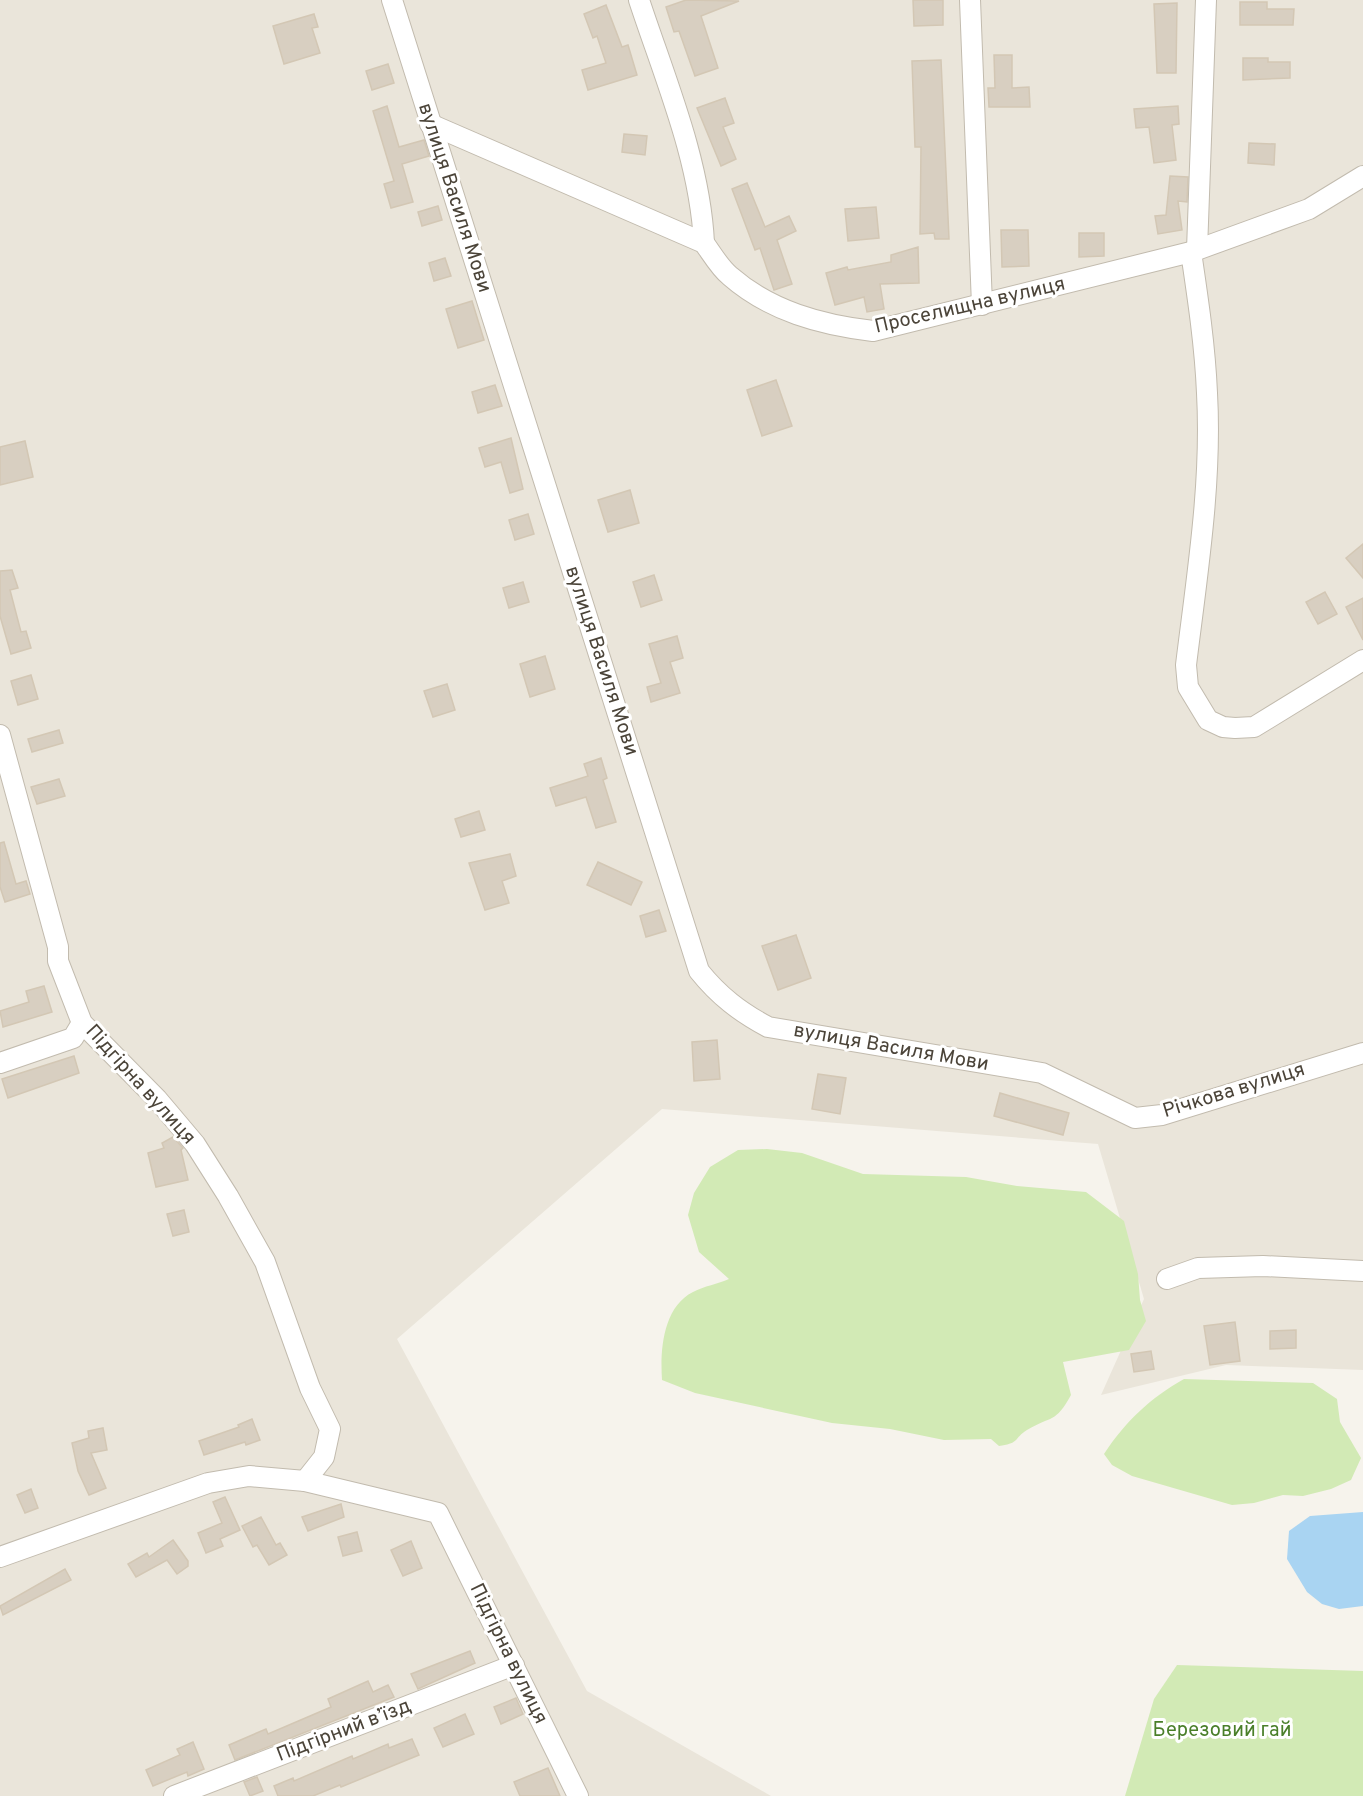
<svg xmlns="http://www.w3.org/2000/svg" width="1363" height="1796" viewBox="0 0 1363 1796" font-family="Overpass,sans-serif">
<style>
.residential{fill:#eae5da}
.green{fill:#d2eab5}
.water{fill:#a9d4f2}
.building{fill:#d8cfc1;stroke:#d3c7b4;stroke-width:1.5}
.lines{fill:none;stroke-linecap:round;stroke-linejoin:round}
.street-casing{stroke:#c2bbae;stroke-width:22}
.street{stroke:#fff;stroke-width:20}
.labels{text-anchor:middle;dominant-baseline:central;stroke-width:6;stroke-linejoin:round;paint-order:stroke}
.street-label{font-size:20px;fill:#4b4439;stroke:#fff}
.park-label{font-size:20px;fill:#4a7f2a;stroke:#fff}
</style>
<rect width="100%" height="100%" fill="#f6f3ec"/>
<polygon class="residential" points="0,0 1363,0 1363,1370 1226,1365 1101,1395 1144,1299 1098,1144 662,1109 397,1339 587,1691 771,1796 0,1796"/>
<g class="green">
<path d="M767,1149l35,4 61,21 103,3 51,9 69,6 38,29 14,53 2,26 6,21 -17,29 -66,12 8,33c-16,29 -19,20 -44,35 -14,9 -7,13 -28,16l-8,-7 -47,1 -54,-11 -58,-6 -137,-30 -33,-13c-2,-30 1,-73 31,-88 11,-6 25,-8 36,-13l-30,-27 -11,-37 6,-22 16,-26 28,-17z"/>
<path d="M1184,1379l129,4 24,16 3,23 21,36 -10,22 -20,9 -28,7 -20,-1 -29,8 -22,2 -100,-29 -20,-11 -8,-11c22,-33 45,-55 80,-75z"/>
<polygon points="1177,1665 1363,1671 1363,1796 1125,1796 1154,1699"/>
</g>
<polygon class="water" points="1363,1512 1363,1606 1339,1609 1322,1604 1307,1592 1287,1559 1289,1531 1310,1516"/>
<g class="building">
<polygon points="686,0 739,1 701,16 718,68 695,76 679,31 674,32 666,7"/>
<polygon points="913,0 943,0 943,25 914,26"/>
<polygon points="1240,2 1267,2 1267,9 1294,9 1293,25 1240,25"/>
<polygon points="1177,3 1176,73 1157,73 1154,4"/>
<polygon points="606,5 622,47 628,45 637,75 588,90 582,70 606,63 597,36 593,38 584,14"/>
<polygon points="314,14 318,27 312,28 320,53 284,64 273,26"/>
<polygon points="994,55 1012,55 1012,88 1029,87 1030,107 989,107 988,88 995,88"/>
<polygon points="1243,58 1268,58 1268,62 1290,62 1290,78 1243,80"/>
<polygon points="941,60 949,239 935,239 934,233 920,234 921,147 915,147 912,61"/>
<polygon points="388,64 394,83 372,90 366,71"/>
<polygon points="725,98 734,123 723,127 736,159 721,166 697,108"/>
<polygon points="387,106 399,147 424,140 429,156 402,164 413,202 391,208 384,184 394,181 373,111"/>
<polygon points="1178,106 1179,124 1172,125 1176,160 1154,163 1149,127 1136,128 1134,109"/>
<polygon points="624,134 647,136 645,155 622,152"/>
<polygon points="1249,143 1275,144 1274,165 1248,163"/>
<polygon points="1170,176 1188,177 1187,202 1178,201 1182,230 1158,234 1155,216 1166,215"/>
<polygon points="747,183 765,227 789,216 796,231 777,240 792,284 774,290 760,248 755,250 732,189"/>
<polygon points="438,206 442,220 422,226 418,212"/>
<polygon points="876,207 879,238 848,241 845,209"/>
<polygon points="1001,230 1028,230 1029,266 1002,267"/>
<polygon points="1079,233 1104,233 1104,256 1079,257"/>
<polygon points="918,247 919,283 880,284 884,309 867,312 864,297 835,305 826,273 847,267 848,270 891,262 891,255"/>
<polygon points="445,258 451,276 434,281 429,263"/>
<polygon points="472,301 484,340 458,348 446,309"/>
<polygon points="776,380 792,426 762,436 747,390"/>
<polygon points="495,385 502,406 478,413 472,392"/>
<polygon points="511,438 523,489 510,493 501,462 485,467 479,448"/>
<polygon points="25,441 33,477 0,485 0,447"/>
<polygon points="630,490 639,523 608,532 598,500"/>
<polygon points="528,514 534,534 515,540 509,520"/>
<polygon points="1363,544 1363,578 1346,558"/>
<polygon points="12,570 18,588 10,590 21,632 26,631 31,648 11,654 0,616 0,571"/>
<polygon points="654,575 662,600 641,607 633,582"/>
<polygon points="523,582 529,602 509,608 503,588"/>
<polygon points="1325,592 1337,614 1318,624 1306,602"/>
<polygon points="1363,598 1363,640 1346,607"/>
<polygon points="677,636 683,658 670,662 680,693 651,702 647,687 661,683 649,644"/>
<polygon points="545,656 555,689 530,697 520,664"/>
<polygon points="31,675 38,699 18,705 11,681"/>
<polygon points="447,684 455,710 433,717 424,691"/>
<polygon points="59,730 63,743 32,752 28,739"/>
<polygon points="601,758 607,778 603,780 616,822 596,828 586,797 556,806 550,788 588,776 584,764"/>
<polygon points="59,779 65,796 37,804 31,787"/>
<polygon points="479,811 485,830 461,837 455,819"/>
<polygon points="4,842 16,884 26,881 30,894 5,902 0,887 0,843"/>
<polygon points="510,854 516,876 502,881 509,903 485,910 469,863"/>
<polygon points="598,862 642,882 631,905 587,885"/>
<polygon points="659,910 666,931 646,937 640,916"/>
<polygon points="796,935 811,978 778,990 762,946"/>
<polygon points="44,986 52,1012 3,1027 0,1011 29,1002 26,991"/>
<polygon points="717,1040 720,1079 694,1081 692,1042"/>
<polygon points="74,1056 79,1073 8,1098 2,1079"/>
<polygon points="818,1074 846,1078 840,1114 812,1109"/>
<polygon points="1000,1093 1069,1113 1063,1135 994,1116"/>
<polygon points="173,1137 183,1148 181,1150 188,1180 156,1187 148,1153 164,1148 162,1143"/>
<polygon points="184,1210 189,1232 173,1236 167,1214"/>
<polygon points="1235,1322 1240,1361 1210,1365 1204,1326"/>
<polygon points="1296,1330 1296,1348 1270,1349 1270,1331"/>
<polygon points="1151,1351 1154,1369 1134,1372 1131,1354"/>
<polygon points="252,1419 260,1440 246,1445 245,1442 204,1455 199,1441 239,1427 238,1425"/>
<polygon points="103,1428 107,1450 91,1453 106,1488 89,1495 78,1471 72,1443 89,1438 88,1431"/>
<polygon points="31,1489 38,1508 25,1513 17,1495"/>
<polygon points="225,1497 240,1530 220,1539 223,1546 206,1553 198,1533 222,1523 213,1502"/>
<polygon points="341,1504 344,1517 308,1531 302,1517"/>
<polygon points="261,1517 276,1545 280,1543 287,1555 269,1565 257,1545 253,1547 242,1526"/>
<polygon points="357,1532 362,1551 343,1556 338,1537"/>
<polygon points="173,1540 188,1561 188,1566 177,1574 167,1560 136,1577 128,1564 147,1553 149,1557"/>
<polygon points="411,1541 422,1568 403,1576 391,1550"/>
<polygon points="65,1569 71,1580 3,1615 0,1606"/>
<polygon points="470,1651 475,1663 418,1689 411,1674"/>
<polygon points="368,1681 373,1692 388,1685 394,1697 235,1760 229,1745 266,1729 268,1734 331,1707 328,1699"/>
<polygon points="516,1698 523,1714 501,1724 494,1707"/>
<polygon points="465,1714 474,1734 443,1747 434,1728"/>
<polygon points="412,1739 419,1755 341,1787 340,1785 313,1796 278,1796 274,1786 293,1778 294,1781 352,1756 353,1759 388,1744 389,1748"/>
<polygon points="193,1742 204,1769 188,1776 187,1772 153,1786 146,1770 180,1755 177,1749"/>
<polygon points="548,1768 560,1796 520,1796 514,1782"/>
<polygon points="257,1777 263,1791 250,1796 244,1782"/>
</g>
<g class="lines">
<g class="street-casing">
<g id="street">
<path d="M392,0l307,971c20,25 41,41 69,56l274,46 93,45 27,-3 201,-62"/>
<path d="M639,0c26,79 61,160 65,243"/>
<polyline points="970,0 982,305"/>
<path d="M430,124l274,119c8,11 16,25 26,33 40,35 91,49 143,55l318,-79 118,-43 54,-33"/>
<polyline points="1197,250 1206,0"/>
<path d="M1191,252c7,47 14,94 16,141 5,90 -10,182 -21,272l2,22 20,33 15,7 12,1 19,-1 109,-67"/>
<polyline points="0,735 58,947 58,961 82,1023 157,1099 195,1144 228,1196 265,1262 310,1388 330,1429 324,1457 305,1481"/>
<polyline points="0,1063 73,1038 82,1023"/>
<polyline points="1167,1279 1198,1268 1263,1266 1363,1271"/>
<polyline points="0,1557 208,1483 249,1476 305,1481 438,1513 578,1796"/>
<polyline points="174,1796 514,1665"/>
</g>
</g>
<use href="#street" class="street"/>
</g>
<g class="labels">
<g class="street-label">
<text transform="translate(454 198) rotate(72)">вулиця Василя Мови</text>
<text transform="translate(970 306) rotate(-13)">Проселищна вулиця</text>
<text transform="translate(601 661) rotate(72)">вулиця Василя Мови</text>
<text transform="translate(891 1048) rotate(10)">вулиця Василя Мови</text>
<text transform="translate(140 1085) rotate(48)">Підгірна вулиця</text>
<text transform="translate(1234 1091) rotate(-17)">Річкова вулиця</text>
<text transform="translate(508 1654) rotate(64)">Підгірна вулиця</text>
<text transform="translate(344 1731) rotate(-21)">Підгірний в’їзд</text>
</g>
<g class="park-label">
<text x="1222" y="1731">Березовий гай</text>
</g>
</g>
</svg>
